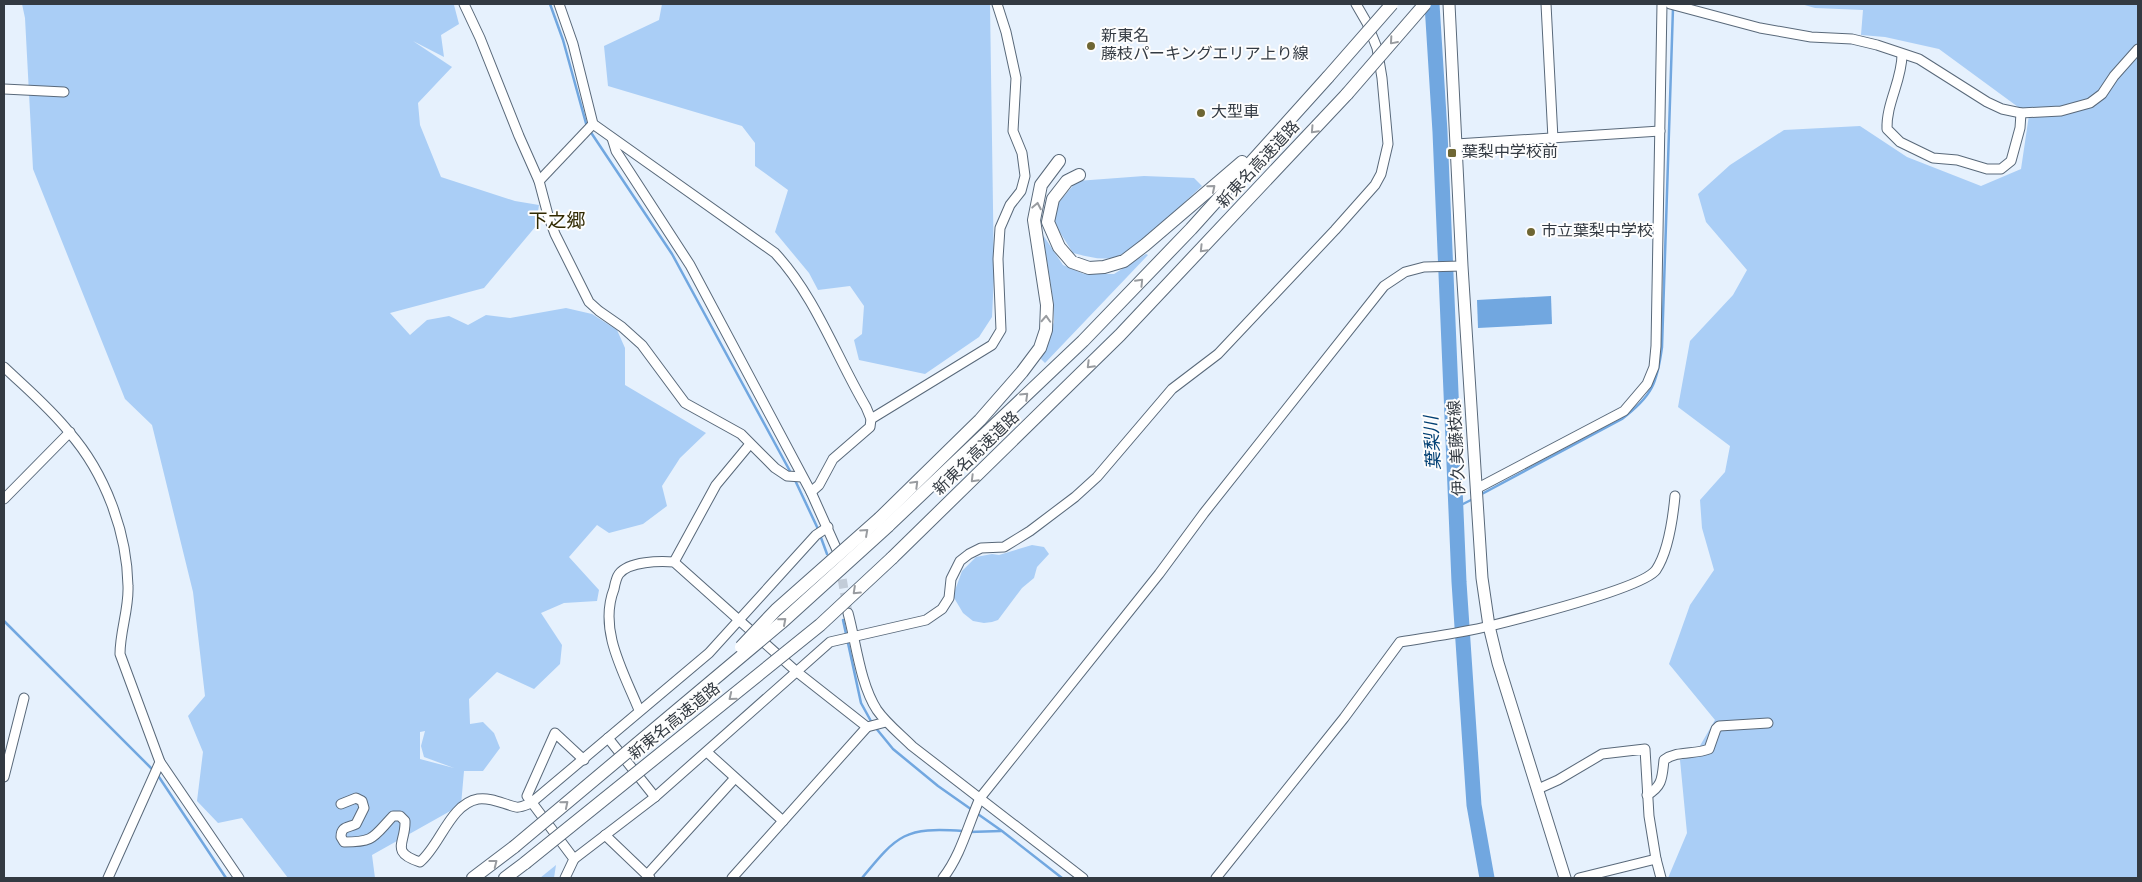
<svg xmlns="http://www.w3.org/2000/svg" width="2142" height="882" viewBox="0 0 2142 882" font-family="Overpass,'Noto Sans JP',sans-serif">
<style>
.green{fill:#aacef6;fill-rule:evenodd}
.water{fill:#71a7e0}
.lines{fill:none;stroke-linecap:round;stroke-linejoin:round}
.stream{stroke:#71a7e0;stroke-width:2.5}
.river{stroke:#71a7e0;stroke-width:15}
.minor-tunnel{stroke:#c2ccd8;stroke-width:9;stroke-dasharray:9 4.5;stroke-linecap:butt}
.minor-casing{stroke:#59697a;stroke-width:11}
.major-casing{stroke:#59697a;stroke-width:13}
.highway-casing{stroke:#59697a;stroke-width:14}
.minor{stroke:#fff;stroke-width:9}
.major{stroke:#fff;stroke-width:11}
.highway{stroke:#fff;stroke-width:12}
.highway-bridge-casing{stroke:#59697a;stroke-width:14;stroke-linecap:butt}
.highway-bridge{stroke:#fff;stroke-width:12}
.oneway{stroke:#999ca0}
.poi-dot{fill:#6e6633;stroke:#fdfdfd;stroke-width:2}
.labels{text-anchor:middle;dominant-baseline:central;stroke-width:4;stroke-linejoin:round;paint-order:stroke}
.poi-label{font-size:16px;fill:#333a42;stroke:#fdfdfd;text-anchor:start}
.street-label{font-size:16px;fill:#333a42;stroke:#fdfdfd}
.water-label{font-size:18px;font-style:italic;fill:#003f73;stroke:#fdfdfd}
.quarter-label{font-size:19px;fill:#302900;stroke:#fdfdfd}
</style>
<rect width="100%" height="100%" fill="#e6f1fd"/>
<g class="green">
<path d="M22,4l432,1 5,19 -18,11 3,22 -31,-16 39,26 -34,36 2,22 21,52 74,24 24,4 -3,21 -52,62 -94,25 20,22 17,-15 22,-4 19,9 18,-10 24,3 56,-10 26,6 25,16 8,18v37l81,48 -26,25 -18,28 5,20 -24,18 -34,9 -12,-8 -28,32 30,33 -2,11 -33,2 -23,10 21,32 -2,19 -26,25 -37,-17 -28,27 1,25 13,-2 11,11 6,15 -17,23h-19l-3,34 -89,50 3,23h-87l-46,-60 -24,5 -21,-22 6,-49 -15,-36 17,-20 -12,-104 -41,-167 -27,-26 -92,-230 -8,-151zM425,731l-4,15 3,11 30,11 -34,-9v-27z"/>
<polygon points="662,4 990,4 994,275 992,317 979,337 925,374 859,360 854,340 862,334 864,306 850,286 818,290 809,273 775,232 788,190 755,166 755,143 742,126 608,86 604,46 659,20"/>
<polygon points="1801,4 2138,4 2138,878 1668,878 1687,833 1680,760 1694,756 1715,720 1669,664 1690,605 1714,570 1702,528 1700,500 1725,472 1730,446 1678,407 1690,341 1733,295 1747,270 1706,222 1698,194 1730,165 1784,130 1860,126 1907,157 1981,186 2021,169 2029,115 1939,49 1885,37 1861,35 1863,10 1815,8"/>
<path d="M1144,176l50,2 8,8c-19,17 -69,69 -91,72 -13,2 -25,-2 -38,-5l-19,-30 5,-21 18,-21z"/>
<polygon points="1043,235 1063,265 1084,274 1114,274 1146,254 1148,255 1045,363 1041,359 1054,322 1054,306"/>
<polygon points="1032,545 1044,547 1049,554 1037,567 1034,578 1022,588 998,620 992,622 984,623 973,621 963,613 953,596 962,571 976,557 992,554 999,555"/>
<polygon points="556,865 554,878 540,878"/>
</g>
<polygon class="water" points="1551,296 1552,324 1478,328 1477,300"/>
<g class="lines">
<g class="stream">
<polyline points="550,4 563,40 587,127"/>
<polyline points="590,131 672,254 791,473"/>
<polyline points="794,478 818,529"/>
<path d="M1480,495l142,-76c30,-23 35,-35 40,-72l11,-339"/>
<polyline points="1457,507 1473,499"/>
<polyline points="820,535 827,554"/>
<polyline points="843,620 861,703 872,723"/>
<polyline points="4,621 153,770"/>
<polyline points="875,727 893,749 938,786 1002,831 1062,878"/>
<polyline points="157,774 226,878"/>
<polyline points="969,832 1001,831"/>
<path d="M862,878c36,-44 43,-51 101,-47"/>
</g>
<polyline class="river" points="1432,4 1440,132 1459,582 1474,805 1487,878"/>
<polyline class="minor-tunnel" points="840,566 848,613"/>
<g class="minor-casing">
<g id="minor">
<polyline points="464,4 480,38 519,136 539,181 548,215 555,234 589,302 599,311 622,327 642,345 685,403 741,434 775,468 787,476 802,477"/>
<path d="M559,4l14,40 20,80 182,129c40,43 61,103 91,154l5,12 -1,8 -37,32 -14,26 -8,7"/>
<polyline points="1546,4 1553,139"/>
<polyline points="1670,4 1760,28 1811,37 1852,39 1877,45 1919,59 1987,102 2002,109 2021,113 2061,111 2090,103 2102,94 2114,76 2138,49"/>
<path d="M1902,55c0,25 -16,49 -15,74l13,13 33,16 24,2 30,9h14l10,-8 9,-33 1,-15"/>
<polyline points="4,89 64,92"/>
<polyline points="612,138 616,151 690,265 811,492 837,550"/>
<polyline points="1456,144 1660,131"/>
<polyline points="539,181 593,124"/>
<path d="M4,367c22,21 46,41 65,65 36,41 58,100 59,154 1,23 -8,45 -8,68l40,108 79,116"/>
<polyline points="871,419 992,345 1001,330 998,259 1000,228 1010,205 1021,191 1025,176 1022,153 1013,131 1016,78 1006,32 997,4"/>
<polyline points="1476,489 1624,411 1647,384 1654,367 1656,346 1662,4"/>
<polyline points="4,499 70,432"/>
<polyline points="674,562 716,485 750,444"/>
<path d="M848,613c8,29 12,71 29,97 9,13 23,24 35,36l171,132"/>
<path d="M639,710c-15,-37 -41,-80 -25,-121 1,-5 2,-11 5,-15 10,-13 41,-13 55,-12l123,110 70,55"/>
<polyline points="608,738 655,797"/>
<polyline points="708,753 783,821"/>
<polyline points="4,777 24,698"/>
<polyline points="1538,789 1558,780 1602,754 1645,749 1649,816 1656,859 1661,878"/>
<path d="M1647,795c16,-9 15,-18 17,-35 14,-10 30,-5 45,-11l7,-20 3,-3 49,-3"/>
<path d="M341,804l15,-6 6,3 2,7 -8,16c-8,4 -15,2 -15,13l3,5c31,0 29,-5 49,-26h7l5,5c1,22 -16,31 15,41 20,-16 30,-58 58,-63 13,-2 25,5 38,8 4,1 10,-2 15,-4l178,-150 107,-118 12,-8"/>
<polyline points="605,835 650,878"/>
<polyline points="574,859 655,797 830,642 926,620 942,609 949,598 951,579 960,561 969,554 981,548 1004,547 1030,531 1075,497 1097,477 1172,389 1218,354 1335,230 1375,185 1381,174 1388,144 1382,78 1377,48 1367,23 1356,4"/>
<polyline points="647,875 735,778"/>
<polyline points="108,878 160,762"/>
<polyline points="565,878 574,859 527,796 555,733 584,760"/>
<polyline points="732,878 867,727 886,722"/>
<path d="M943,878c18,-23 25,-53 37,-80l179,-224 45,-61 180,-227 21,-14 19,-5 38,-1"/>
<path d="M1216,878l128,-160 56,-76c30,-5 61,-9 90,-16 28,-7 153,-38 166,-56 12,-18 17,-53 19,-74"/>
<polyline points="1579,878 1656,859"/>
</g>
</g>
<g class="major-casing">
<polyline id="major" points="1449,4 1462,266 1482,578 1489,626 1498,663 1565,878"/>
</g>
<g class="highway-casing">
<g id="highway">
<polyline points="1079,175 1067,181 1053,199 1048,222 1059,247 1072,262 1089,268 1104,267 1124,261 1145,245 1242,162"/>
<polyline points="880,518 980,420 1022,372 1040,348 1046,330 1047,305 1034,220 1041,185 1059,161"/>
<polyline points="888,526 1083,341 1191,229 1328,77"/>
<polyline points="892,558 1120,335 1347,94"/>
<polyline points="473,878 514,847"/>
<polyline points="505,878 525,863"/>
</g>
</g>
<use href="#minor" class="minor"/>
<use href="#major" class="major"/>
<use href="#highway" class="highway"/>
<g class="highway-bridge-casing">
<g id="highway-bridge">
<polyline points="1328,77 1392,4"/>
<polyline points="1347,94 1425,4"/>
<polyline points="741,647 776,610 880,518"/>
<polyline points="514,847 781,623 888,526"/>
<polyline points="525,863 820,625 892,558"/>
</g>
</g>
<use href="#highway-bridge" class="highway-bridge"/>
</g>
<defs><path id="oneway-chevron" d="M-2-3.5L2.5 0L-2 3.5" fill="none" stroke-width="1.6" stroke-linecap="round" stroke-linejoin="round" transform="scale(1.25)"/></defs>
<g class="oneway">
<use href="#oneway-chevron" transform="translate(1393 41) rotate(131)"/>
<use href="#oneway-chevron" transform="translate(1314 130) rotate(133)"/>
<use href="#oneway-chevron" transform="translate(1212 188) rotate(-40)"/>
<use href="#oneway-chevron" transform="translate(1037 206) rotate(-79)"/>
<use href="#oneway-chevron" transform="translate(1203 249) rotate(134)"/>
<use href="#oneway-chevron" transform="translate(1140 282) rotate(-46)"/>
<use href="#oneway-chevron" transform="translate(1046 319) rotate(-87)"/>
<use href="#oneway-chevron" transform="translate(1090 365) rotate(135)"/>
<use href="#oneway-chevron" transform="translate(1025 396) rotate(-44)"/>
<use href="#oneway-chevron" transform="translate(974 479) rotate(135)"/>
<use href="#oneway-chevron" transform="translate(915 484) rotate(-45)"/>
<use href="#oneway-chevron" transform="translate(865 532) rotate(-42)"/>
<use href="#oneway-chevron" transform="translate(856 591) rotate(137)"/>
<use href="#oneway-chevron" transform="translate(783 621) rotate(-41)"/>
<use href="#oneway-chevron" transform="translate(732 697) rotate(141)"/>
<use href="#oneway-chevron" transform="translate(565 804) rotate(-40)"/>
<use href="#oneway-chevron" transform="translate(494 863) rotate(-38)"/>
</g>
<g class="poi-dot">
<circle cx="1091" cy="46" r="5"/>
<circle cx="1201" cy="113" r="5"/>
<rect x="1447" y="148" width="10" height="10" rx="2.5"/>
<circle cx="1531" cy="232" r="5"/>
</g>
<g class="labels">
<g class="poi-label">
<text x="1101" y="37">新東名<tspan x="1101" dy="18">藤枝パーキングエリア上り線</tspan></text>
<text x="1211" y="113">大型車</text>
<text x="1462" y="153">葉梨中学校前</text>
<text x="1541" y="232">市立葉梨中学校</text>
</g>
<g class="street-label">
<text transform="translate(1259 165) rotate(-47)">新東名高速道路</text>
<text transform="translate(1458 448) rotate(-93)">伊久美藤枝線</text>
<text transform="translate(977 454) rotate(-44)">新東名高速道路</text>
<text transform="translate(675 722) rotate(-39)">新東名高速道路</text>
</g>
<g class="water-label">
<text transform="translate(1434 443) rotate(-93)">葉梨川</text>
</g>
<g class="quarter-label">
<text x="557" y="222">下之郷</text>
</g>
</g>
<rect width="2142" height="882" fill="none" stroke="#333a42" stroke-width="10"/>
</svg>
